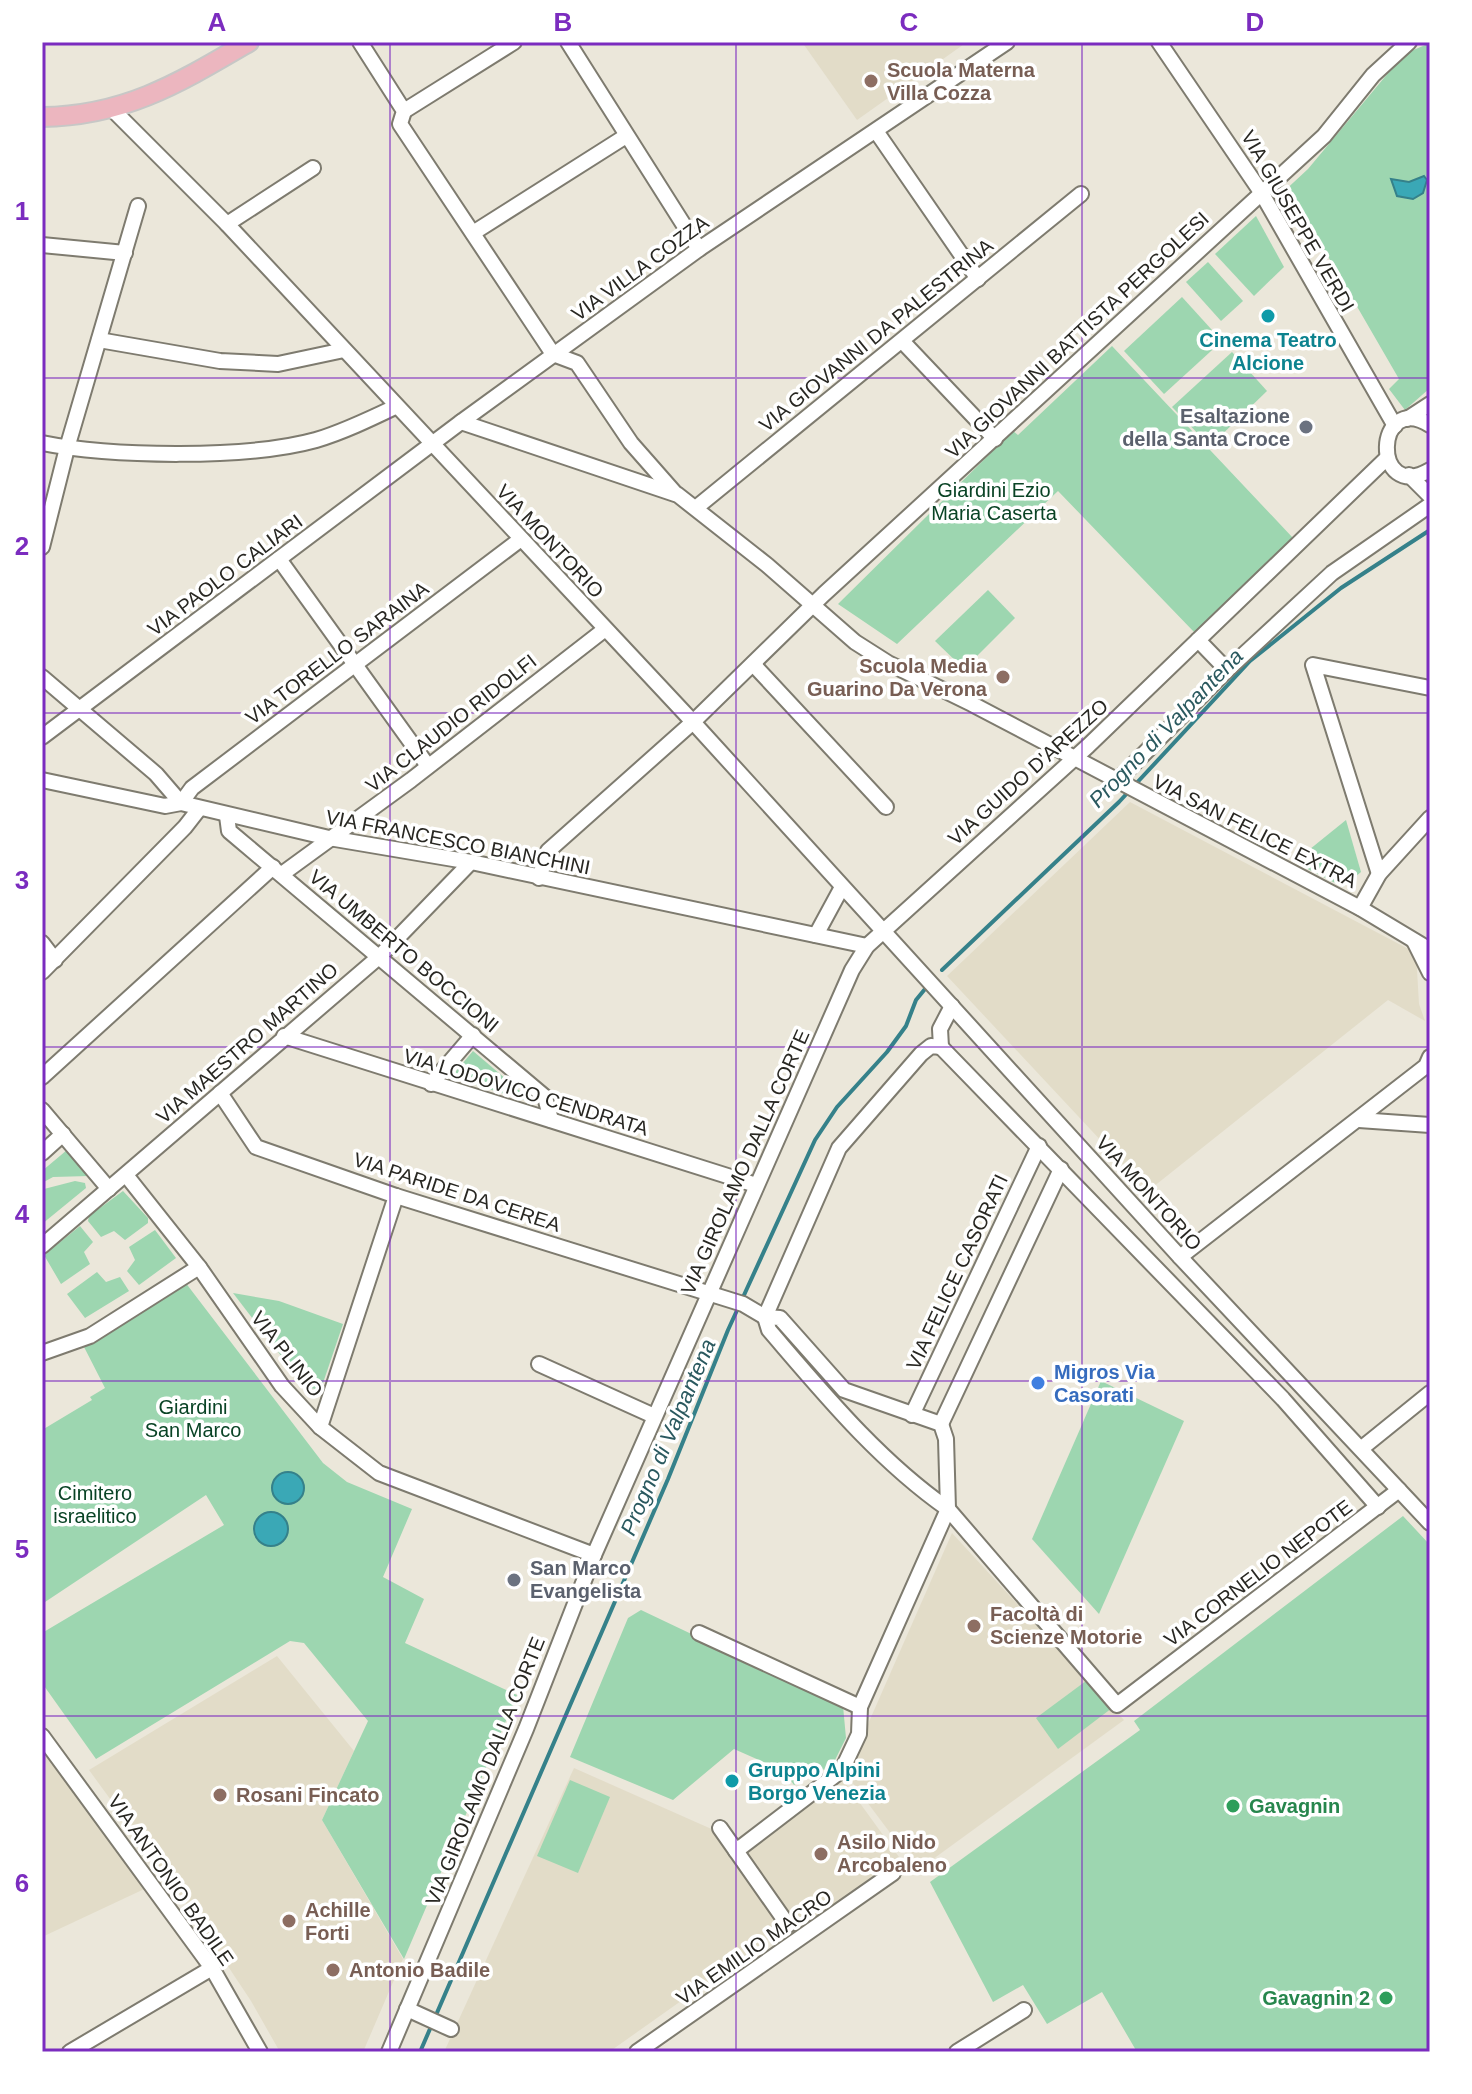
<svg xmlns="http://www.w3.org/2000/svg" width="1472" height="2094" viewBox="0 0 1472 2094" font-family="Arial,sans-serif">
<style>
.built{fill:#e2dcc8}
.green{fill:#9dd6b0}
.water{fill:#3aa8b6;stroke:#35818a;stroke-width:2}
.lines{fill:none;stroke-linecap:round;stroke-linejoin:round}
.stream{stroke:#35818a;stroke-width:4}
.minor-casing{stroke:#7e7b6f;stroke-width:18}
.major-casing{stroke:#c7c7c6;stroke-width:22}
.minor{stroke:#fff;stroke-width:14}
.major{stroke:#ecb6bf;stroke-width:18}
.grid{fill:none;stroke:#7b2cbf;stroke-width:2;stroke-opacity:0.55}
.education-dot{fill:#8d6e63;stroke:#fff;stroke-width:3}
.culture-dot{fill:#0f9aa8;stroke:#fff;stroke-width:3}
.worship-dot{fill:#6b7280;stroke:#fff;stroke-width:3}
.shop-dot{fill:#3f7fe0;stroke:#fff;stroke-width:3}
.leisure-dot{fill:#2e9e5b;stroke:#fff;stroke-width:3}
.labels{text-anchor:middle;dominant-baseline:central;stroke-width:7;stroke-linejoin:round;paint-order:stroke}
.education-label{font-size:20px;font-weight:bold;fill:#785e54;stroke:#fff;text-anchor:start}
.street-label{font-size:20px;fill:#282722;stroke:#fff}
.culture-label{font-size:20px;font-weight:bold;fill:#0d838f;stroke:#fff}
.worship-label{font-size:20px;font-weight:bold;fill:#5b616d;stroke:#fff;text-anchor:end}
.park-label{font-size:20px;fill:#094325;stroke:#fff}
.shop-label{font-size:20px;font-weight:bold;fill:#366cbe;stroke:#fff;text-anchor:start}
.leisure-label{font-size:20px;font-weight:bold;fill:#27864d;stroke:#fff;text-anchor:start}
.water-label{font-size:22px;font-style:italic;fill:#2a595f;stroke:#fff}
.neatline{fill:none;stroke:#7b2cbf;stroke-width:3}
.grid-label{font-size:26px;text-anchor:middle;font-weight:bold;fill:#7b2cbf}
</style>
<rect width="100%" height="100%" fill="#ebe7da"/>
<g class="built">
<polygon points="802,42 967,42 857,120"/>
<polygon points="1130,802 1416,953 1419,1004 1425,1021 1388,1000 1148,1191 947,976"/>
<polygon points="952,1533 1124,1720 918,1870 846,1774"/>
<polygon points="277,1656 354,1751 322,1820 403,1959 363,2052 280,2052 251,2001 186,1903 89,1770"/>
<polygon points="42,1747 155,1884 42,1937"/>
<polygon points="574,1768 716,1831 784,1928 609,2052 444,2052"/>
<polygon points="841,1777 899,1857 798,1931 742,1852"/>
</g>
<g class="green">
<polygon points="1430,43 1430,388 1405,410 1389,389 1399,379 1300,208 1289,213 1280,195 1308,169 1404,54"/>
<polygon points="1256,216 1284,267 1254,296 1215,254"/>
<polygon points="1208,262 1243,301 1221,321 1186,282"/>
<polygon points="1182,297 1222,341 1164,394 1124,351"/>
<polygon points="1112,346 1293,538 1195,633 1058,491 897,644 838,604 1013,431 1018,435"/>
<polygon points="1232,352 1267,391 1210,446 1172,407"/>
<polygon points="988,590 1015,618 964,669 935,641"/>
<polygon points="1346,820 1361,872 1343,887 1294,862"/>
<polygon points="473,1051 528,1098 527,1101 451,1077"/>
<polygon points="67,1150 89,1176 53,1177 42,1183 42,1171"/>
<polygon points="75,1181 85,1183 86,1188 42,1224 44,1189"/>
<polygon points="123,1191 148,1218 148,1223 125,1240 114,1231 101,1237 88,1221 89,1216"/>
<polygon points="80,1226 93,1242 84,1252 90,1264 61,1284 44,1255"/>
<polygon points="155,1230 176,1258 139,1285 127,1271 135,1260 129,1247"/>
<polygon points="97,1272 106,1282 120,1277 129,1291 85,1318 67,1294"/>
<polygon points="185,1282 323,1463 347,1482 412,1509 383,1577 424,1599 405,1643 517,1695 404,1959 322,1820 368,1721 304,1643 290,1641 96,1759 42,1683 42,1633 224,1525 206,1495 42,1604 42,1430 92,1400 90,1397 105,1388 83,1345"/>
<polygon points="233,1293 279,1301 343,1324 323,1383 316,1389 305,1387"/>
<polygon points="1101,1381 1184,1421 1099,1614 1032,1539"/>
<polygon points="1403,1516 1430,1545 1430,2052 1137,2052 1102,1992 1047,2024 1023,1985 993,2002 930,1882 1140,1730 1134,1721"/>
<polygon points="641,1610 843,1706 846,1738 829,1772 820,1768 794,1785 784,1771 734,1749 673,1800 570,1757 628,1618"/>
<polygon points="1090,1678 1112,1708 1058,1749 1036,1718"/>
<polygon points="570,1780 610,1797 578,1873 537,1856"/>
</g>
<g class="water">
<polygon points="1424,176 1427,180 1423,193 1413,199 1397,196 1391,179 1409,182"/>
<circle cx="288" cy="1488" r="16"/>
<circle cx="271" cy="1529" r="17"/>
</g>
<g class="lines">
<g class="stream">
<polyline points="942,970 1119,802 1250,661 1341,588 1430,530"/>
<polyline points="420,2052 668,1479 728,1330 815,1140 837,1107 887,1052 906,1026 916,1000 925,989"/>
</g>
<g class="minor-casing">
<g id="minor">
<polyline points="360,42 404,111 400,124 553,354 577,363 631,443 675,493"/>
<polyline points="568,42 699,249"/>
<polyline points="1159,42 1261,192 1395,426"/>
<polyline points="113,110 227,224 693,722 1180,1257 1430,1523"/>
<polyline points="404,111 514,42"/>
<polyline points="876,131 978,279"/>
<polyline points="227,224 313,168"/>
<polyline points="473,233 626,136"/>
<polyline points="42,245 125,253"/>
<polyline points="99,340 220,361 278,364 344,350"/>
<polyline points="903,342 995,439"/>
<polyline points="1407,419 1430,404"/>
<polyline points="461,422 678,495 767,565 855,642 888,663 972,704 1360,908 1430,950"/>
<path d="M1430,425c-56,-35 -59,79 0,45"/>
<path d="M42,443c69,14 206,16 274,-3 27,-8 54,-21 79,-33"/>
<polyline points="1409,475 1430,496"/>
<polyline points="697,507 1081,194"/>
<polyline points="42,547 67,448 138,206"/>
<polyline points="279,559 428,766"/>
<polyline points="1198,640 1227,670"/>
<polyline points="753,664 886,807"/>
<polyline points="42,677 156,774 181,803"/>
<polyline points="42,737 461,422 699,249 1007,42"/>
<polyline points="42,780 165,806 181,803 329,838 471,862 867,946"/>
<polyline points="1116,782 1227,670 1332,573 1430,505"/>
<polyline points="181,803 192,788 521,539"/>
<polyline points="227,816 229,831 545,1097 551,1120"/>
<polyline points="282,874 411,780 604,630"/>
<polyline points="1379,874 1313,665 1430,688"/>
<polyline points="539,878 548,851 693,722 824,594 1324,136 1373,75 1409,42"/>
<polyline points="1360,908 1379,874 1430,818"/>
<polyline points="816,935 842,887"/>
<polyline points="1414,941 1430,973"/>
<polyline points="42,943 55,960"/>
<polyline points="42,972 185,827 199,809"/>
<polyline points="284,1036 756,1185"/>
<polyline points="941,1047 1283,1399 1378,1507"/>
<polyline points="941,1047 940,1029 952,1006"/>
<polyline points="42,1077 273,867"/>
<polyline points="431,1084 473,1035"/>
<polyline points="220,1093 256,1147 396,1196 743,1304 765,1317 780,1318 844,1390 941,1424 946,1439 948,1509 860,1707 859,1734 842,1770 736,1851"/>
<polyline points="42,1110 109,1189"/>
<polyline points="1359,1120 1430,1125"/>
<polyline points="42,1153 63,1134"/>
<polyline points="126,1175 199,1267 282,1386 320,1427 379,1473 594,1555"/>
<polyline points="42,1246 380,956 471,862"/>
<polyline points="1180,1257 1426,1066 1430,1057"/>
<path d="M765,1317l4,13c55,64 109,130 179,179l169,196 282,-215"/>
<polyline points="765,1317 839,1148 921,1054 931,1046 941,1047"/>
<polyline points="42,1353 90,1336 199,1267"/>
<polyline points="539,1364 654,1416"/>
<polyline points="912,1415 1039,1146"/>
<polyline points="941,1424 1061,1169"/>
<polyline points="320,1427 396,1196"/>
<polyline points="1362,1448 1430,1393"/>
<polyline points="699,1633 860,1707"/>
<polyline points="42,1736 212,1968 260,2052"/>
<polyline points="720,1828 788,1925"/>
<polyline points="407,2009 451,2029"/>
<polyline points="70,2052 212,1968"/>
<polyline points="389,2052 526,1729 594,1555 852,970 867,946 1088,746 1387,458"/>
<polyline points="637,2052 893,1873"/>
<polyline points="957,2052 1024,2010"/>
</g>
</g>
<g class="major-casing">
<path id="major" d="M42,117c83,-1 137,-34 207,-75"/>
</g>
<use href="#minor" class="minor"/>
<use href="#major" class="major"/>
</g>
<path class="grid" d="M390,42v2010M736,42v2010M1082,42v2010M42,378h1388M42,713h1388M42,1047h1388M42,1381h1388M42,1716h1388"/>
<g class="education-dot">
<circle cx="871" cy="81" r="8"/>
<circle cx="1003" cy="677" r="8"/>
<circle cx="974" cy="1626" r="8"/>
<circle cx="220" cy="1795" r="8"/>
<circle cx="821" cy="1854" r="8"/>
<circle cx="289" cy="1921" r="8"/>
<circle cx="333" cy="1970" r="8"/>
</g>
<g class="culture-dot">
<circle cx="1268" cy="316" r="8"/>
<circle cx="732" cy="1781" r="8"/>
</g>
<g class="worship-dot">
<circle cx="1306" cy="427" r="8"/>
<circle cx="514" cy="1580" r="8"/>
</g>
<circle class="shop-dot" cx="1038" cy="1383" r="8"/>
<g class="leisure-dot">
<circle cx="1233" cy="1806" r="8"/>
<circle cx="1386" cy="1998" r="8"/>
</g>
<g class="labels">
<g class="education-label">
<text x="887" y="70">Scuola Materna<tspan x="887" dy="23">Villa Cozza</tspan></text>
<text x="987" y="666" text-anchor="end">Scuola Media<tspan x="987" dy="23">Guarino Da Verona</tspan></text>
<text x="990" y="1614">Facoltà di<tspan x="990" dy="23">Scienze Motorie</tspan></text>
<text x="236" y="1795">Rosani Fincato</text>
<text x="837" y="1842">Asilo Nido<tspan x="837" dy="23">Arcobaleno</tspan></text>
<text x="305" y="1910">Achille<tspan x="305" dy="23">Forti</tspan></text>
<text x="349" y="1970">Antonio Badile</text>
</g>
<g class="street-label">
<text transform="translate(1298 221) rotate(60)">VIA GIUSEPPE VERDI</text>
<text transform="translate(640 268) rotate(-36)">VIA VILLA COZZA</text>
<text transform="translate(876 335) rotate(-39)">VIA GIOVANNI DA PALESTRINA</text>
<text transform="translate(1077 335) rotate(-43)">VIA GIOVANNI BATTISTA PERGOLESI</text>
<text transform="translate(550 541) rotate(47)">VIA MONTORIO</text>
<text transform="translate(225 575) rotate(-37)">VIA PAOLO CALIARI</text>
<text transform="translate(337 653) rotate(-37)">VIA TORELLO SARAINA</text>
<text transform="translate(451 723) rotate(-38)">VIA CLAUDIO RIDOLFI</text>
<text transform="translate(1028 772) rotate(-42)">VIA GUIDO D'AREZZO</text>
<text transform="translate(1255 831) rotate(27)">VIA SAN FELICE EXTRA</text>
<text transform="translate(458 842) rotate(11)">VIA FRANCESCO BIANCHINI</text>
<text transform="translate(404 951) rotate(40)">VIA UMBERTO BOCCIONI</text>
<text transform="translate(247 1043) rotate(-41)">VIA MAESTRO MARTINO</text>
<text transform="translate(526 1092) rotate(17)">VIA LODOVICO CENDRATA</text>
<text transform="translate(745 1162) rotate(-66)">VIA GIROLAMO DALLA CORTE</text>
<text transform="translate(457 1192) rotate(18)">VIA PARIDE DA CEREA</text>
<text transform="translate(1149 1193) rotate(48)">VIA MONTORIO</text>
<text transform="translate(957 1272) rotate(-65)">VIA FELICE CASORATI</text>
<text transform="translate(287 1354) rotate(52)">VIA PLINIO</text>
<text transform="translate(1258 1573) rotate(-37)">VIA CORNELIO NEPOTE</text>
<text transform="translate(485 1771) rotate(-68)">VIA GIROLAMO DALLA CORTE</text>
<text transform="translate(171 1880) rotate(55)">VIA ANTONIO BADILE</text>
<text transform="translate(754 1947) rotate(-35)">VIA EMILIO MACRO</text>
</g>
<g class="culture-label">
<text x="1268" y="340">Cinema Teatro<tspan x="1268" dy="23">Alcione</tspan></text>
<text x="748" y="1770" text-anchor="start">Gruppo Alpini<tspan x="748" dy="23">Borgo Venezia</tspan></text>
</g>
<g class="worship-label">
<text x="1290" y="416">Esaltazione<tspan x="1290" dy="23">della Santa Croce</tspan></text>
<text x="530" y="1568" text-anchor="start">San Marco<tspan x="530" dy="23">Evangelista</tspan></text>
</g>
<g class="park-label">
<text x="994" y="490">Giardini Ezio<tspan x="994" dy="23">Maria Caserta</tspan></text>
<text x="193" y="1407">Giardini<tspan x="193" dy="23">San Marco</tspan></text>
<text x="95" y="1493">Cimitero<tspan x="95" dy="23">israelitico</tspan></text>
</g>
<g class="shop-label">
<text x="1054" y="1372">Migros Via<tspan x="1054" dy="23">Casorati</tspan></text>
</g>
<g class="leisure-label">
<text x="1249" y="1806">Gavagnin</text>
<text x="1370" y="1998" text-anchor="end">Gavagnin 2</text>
</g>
<g class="water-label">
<text transform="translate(1166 728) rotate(-46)">Progno di Valpantena</text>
<text transform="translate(668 1437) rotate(-67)">Progno di Valpantena</text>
</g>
</g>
<rect width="1472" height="2094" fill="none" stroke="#ffffff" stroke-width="88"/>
<rect x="44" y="44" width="1384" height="2006" class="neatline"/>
<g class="grid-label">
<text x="217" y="31">A</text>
<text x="563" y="31">B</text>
<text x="909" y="31">C</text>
<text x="1255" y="31">D</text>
<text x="22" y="220">1</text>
<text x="22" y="555">2</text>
<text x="22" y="889">3</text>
<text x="22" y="1223">4</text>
<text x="22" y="1558">5</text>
<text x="22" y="1892">6</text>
</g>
</svg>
